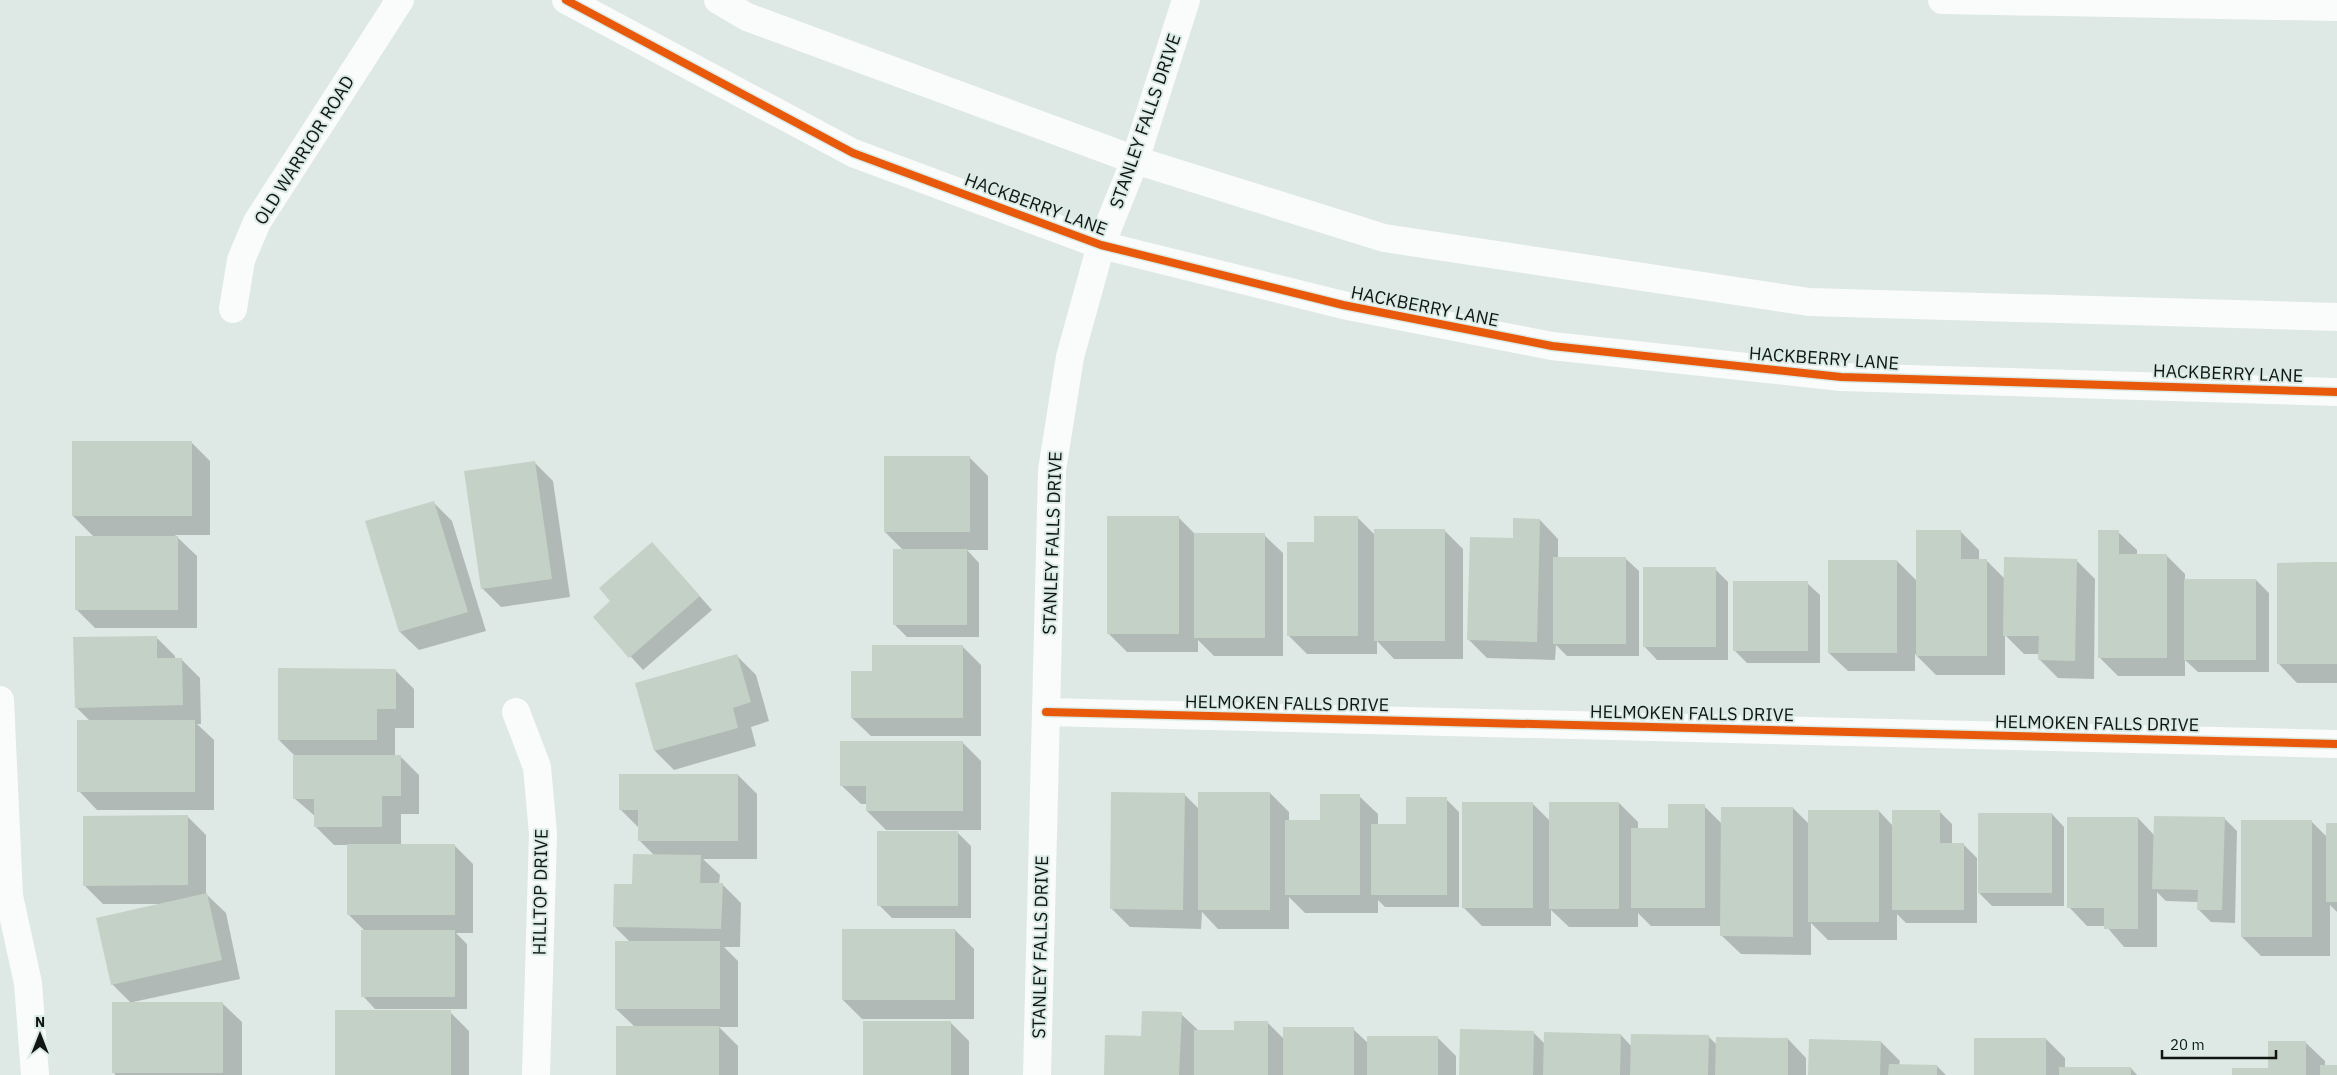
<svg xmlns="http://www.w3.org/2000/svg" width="2337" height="1075" viewBox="0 0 2337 1075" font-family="'IBM Plex Sans',sans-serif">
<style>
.shadow{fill:#0003}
.building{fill:#c4d1c6}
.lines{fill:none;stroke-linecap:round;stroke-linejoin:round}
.minor{stroke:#fafcfb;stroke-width:28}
.cycleway-casing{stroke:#dbebe5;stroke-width:11}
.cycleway{stroke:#e8590c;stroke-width:8}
.labels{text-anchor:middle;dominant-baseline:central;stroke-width:4;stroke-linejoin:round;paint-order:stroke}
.street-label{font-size:18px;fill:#111614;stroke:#dbebe5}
</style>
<rect width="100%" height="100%" fill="#dee8e4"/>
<g class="shadow">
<polygon points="192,443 210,461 210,535 175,535 197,556 197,628 95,628 76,609 94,537 73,516"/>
<polygon points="969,457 988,476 988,550 967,550 979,563 979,637 907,637 894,624 903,550 885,532"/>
<polygon points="534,462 553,481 570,597 501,607 482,588"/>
<polygon points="433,502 452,521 486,631 419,650 400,632"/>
<polygon points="1179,518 1196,535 1264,535 1283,553 1283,656 1214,656 1198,640 1198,652 1127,652 1108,633"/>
<polygon points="1358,518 1375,535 1444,530 1463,549 1463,659 1394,659 1377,641 1377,654 1307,654 1289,636 1316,543"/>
<polygon points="1540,520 1558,539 1558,559 1626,559 1639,571 1639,656 1567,656 1556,645 1555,660 1487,658 1468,639 1514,540"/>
<polygon points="1961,532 1979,550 1979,560 1986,560 2005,579 2076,560 2095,579 2094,679 2058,678 2040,660 2040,654 2024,654 2005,635 2005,675 1936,675 1915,654 1915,671 1848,671 1829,653 1897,561 1917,581"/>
<polygon points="2118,532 2137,550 2137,555 2166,555 2185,574 2185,580 2256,580 2269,593 2269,672 2198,672 2185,660 2185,676 2118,676 2099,657"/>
<polygon points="665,557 712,610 643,670 595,617"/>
<polygon points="2337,563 2337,683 2297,683 2279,664"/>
<polygon points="1715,569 1728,582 1728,660 1657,660 1645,647"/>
<polygon points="1807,583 1820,595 1820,663 1747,663 1734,650"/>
<polygon points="156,637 175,656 175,659 181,659 200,678 201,724 197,724 214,740 214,810 97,810 79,791 90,721 76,707"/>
<polygon points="962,646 981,665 981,736 871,736 852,718 873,673"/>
<polygon points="737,656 756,675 769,721 751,727 756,746 674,770 655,751 636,684"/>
<polygon points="395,670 414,689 414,728 395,728 395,756 400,756 419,775 419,814 401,814 401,845 454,845 473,864 473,933 456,933 467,944 467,1009 375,1009 363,996 365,931 348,914 348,845 334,845 316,827 316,817 294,798 294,755 279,740"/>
<polygon points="962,742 981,761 981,830 886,830 867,811 867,804 861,804 842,786"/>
<polygon points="738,775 757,794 757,859 703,859 720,875 719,884 722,884 741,903 740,947 724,947 738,961 738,1027 719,1027 738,1046 738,1075 617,1075 635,1027 616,1009 630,942 614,926 633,886 654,855 639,840 639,828 621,810"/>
<polygon points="1270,793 1289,812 1289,821 1321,821 1359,796 1378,814 1378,825 1408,825 1446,799 1459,812 1459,907 1385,907 1378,900 1378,913 1305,913 1289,897 1289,929 1218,929 1202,912 1201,929 1130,927 1111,908 1184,794 1199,809"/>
<polygon points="1532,803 1550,821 1619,803 1638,822 1638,830 1669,830 1704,806 1722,824 1793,808 1809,824 1879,811 1893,826 1939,811 1952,824 1952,845 1964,845 1977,858 1977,923 1906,923 1897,914 1897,940 1828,940 1811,923 1811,955 1741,954 1722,936 1722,926 1651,926 1638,913 1638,927 1569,927 1551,910 1551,926 1482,926 1463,907"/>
<polygon points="2052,814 2064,827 2064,906 1992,906 1979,893"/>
<polygon points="187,816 206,835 206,894 226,913 240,979 133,1002 223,1004 242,1022 242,1075 116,1075 113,1072 132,1004 112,984 159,904 103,904 84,885"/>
<polygon points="2138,818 2154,835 2224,818 2237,831 2235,923 2211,922 2198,909 2198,902 2166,901 2157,892 2157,947 2124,947 2106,926 2087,926 2069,907"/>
<polygon points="2311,821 2327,837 2337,824 2337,912 2330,905 2330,956 2261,956 2242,937"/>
<polygon points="958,833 971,846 971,918 892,918 879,905"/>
<polygon points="955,930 974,949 974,1019 862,1019 843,1000"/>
<polygon points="450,1012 469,1031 469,1075 337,1075"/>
<polygon points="1181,1014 1199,1031 1236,1031 1267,1022 1284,1039 1353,1029 1368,1043 1437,1037 1456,1056 1456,1075 1105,1075 1142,1038"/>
<polygon points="950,1022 969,1041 969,1075 864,1075"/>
<polygon points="1533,1032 1545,1044 1621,1035 1632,1047 1708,1036 1717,1045 1788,1039 1806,1058 1806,1075 1460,1075"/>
<polygon points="2046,1039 2065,1058 2065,1068 2131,1068 2137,1075 1975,1075"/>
<polygon points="1881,1042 1900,1061 1899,1065 1937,1066 1946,1075 1809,1075"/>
<polygon points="2306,1043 2325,1061 2325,1067 2337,1067 2337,1075 2233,1075 2270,1069"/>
</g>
<g class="building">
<rect x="72" y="441" width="120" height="75"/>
<rect x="884" y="456" width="86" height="76"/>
<polygon points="535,461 552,579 481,589 464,471"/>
<polygon points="434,501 468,612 399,632 365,521"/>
<rect x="1107" y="516" width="72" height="118"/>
<polygon points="1314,516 1358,516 1358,636 1287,636 1287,542 1314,542"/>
<polygon points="1513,518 1540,519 1537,642 1467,640 1470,537 1513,538"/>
<rect x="1374" y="529" width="71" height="112"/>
<polygon points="1916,530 1961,530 1961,559 1987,559 1987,656 1916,656"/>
<polygon points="2098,530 2119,530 2119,554 2167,554 2167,658 2098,658"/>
<rect x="1194" y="533" width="71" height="105"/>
<rect x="75" y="536" width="103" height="74"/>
<polygon points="652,542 700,596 629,658 593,617 610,601 599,588"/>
<rect x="893" y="549" width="74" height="76"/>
<rect x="1553" y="557" width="73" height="87"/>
<polygon points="2004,557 2077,559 2075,661 2038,660 2039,636 2003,636"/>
<rect x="1828" y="560" width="69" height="93"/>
<polygon points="2316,562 2337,562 2337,664 2277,664 2277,563"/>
<rect x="1643" y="567" width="73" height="80"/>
<rect x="2184" y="579" width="72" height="81"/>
<rect x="1733" y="581" width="75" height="70"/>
<polygon points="157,636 157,658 182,658 183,705 75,708 73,637"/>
<polygon points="872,645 963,645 963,718 851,718 851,671 872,671"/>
<polygon points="737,654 751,702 733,708 738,728 654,751 635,683"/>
<polygon points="278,668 396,669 396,709 377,709 377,740 278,740"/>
<rect x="77" y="720" width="118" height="72"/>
<polygon points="840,741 963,741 963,811 866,811 866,786 840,786"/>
<polygon points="293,755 401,755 401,796 382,796 382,827 314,827 314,799 293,799"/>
<polygon points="619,774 738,774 738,841 638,841 638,810 619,810"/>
<polygon points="1111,792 1185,793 1183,910 1110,909"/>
<rect x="1198" y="792" width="72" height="118"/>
<polygon points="1320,794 1360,794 1360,895 1285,895 1285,820 1320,820"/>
<polygon points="1406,797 1447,797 1447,895 1371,895 1371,824 1406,824"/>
<rect x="1462" y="802" width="71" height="106"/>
<rect x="1549" y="802" width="70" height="107"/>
<polygon points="1668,804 1705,804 1705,908 1631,908 1631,828 1668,828"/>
<polygon points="1721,807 1793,807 1793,937 1720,936"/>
<rect x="1808" y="810" width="71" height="112"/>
<polygon points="1892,810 1940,810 1940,843 1964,843 1964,910 1892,910"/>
<rect x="1978" y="813" width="74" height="80"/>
<polygon points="188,815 188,885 83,886 83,816"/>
<polygon points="2154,816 2225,817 2222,910 2197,910 2198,890 2152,889"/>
<polygon points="2067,817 2138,817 2138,929 2104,929 2104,908 2067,908"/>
<rect x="2241" y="820" width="71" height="117"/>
<rect x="2326" y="823" width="11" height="79"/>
<rect x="877" y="831" width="81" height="75"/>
<rect x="347" y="844" width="108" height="71"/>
<polygon points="633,854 701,855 700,883 723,883 721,929 613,927 614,884 632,884"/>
<polygon points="207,893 222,960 111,985 96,918"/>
<rect x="842" y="929" width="113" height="71"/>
<rect x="361" y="930" width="94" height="67"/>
<rect x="615" y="941" width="105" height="68"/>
<rect x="112" y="1002" width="111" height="71"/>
<rect x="335" y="1010" width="116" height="65"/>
<polygon points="1142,1011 1182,1012 1179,1075 1104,1075 1105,1035 1141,1036"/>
<rect x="863" y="1021" width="88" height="54"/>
<polygon points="1234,1021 1268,1021 1268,1075 1194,1075 1194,1030 1234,1030"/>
<rect x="616" y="1026" width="103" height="49"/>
<rect x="1283" y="1027" width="71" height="48"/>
<polygon points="1460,1029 1534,1031 1533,1075 1459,1075"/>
<polygon points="1544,1032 1621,1034 1620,1075 1543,1075"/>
<polygon points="1631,1034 1709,1035 1708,1075 1630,1075"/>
<rect x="1367" y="1036" width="71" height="39"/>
<polygon points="1716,1037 1788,1038 1788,1075 1715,1075"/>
<rect x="1974" y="1038" width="72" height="37"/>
<polygon points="1809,1039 1881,1041 1880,1075 1808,1075"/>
<polygon points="2268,1041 2306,1041 2306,1075 2232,1075 2232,1068 2268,1068"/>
<polygon points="1889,1064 1937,1065 1937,1075 1888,1075"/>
<rect x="2320" y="1065" width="17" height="10"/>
<rect x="2059" y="1067" width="72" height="8"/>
</g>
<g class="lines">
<g class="minor">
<polyline points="566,0 853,153 1101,245 1343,305 1552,346 1841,377 2337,392"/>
<polyline points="718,0 747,17 1135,160 1384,238 1809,302 2337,317"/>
<polyline points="1942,0 2337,7"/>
<polyline points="233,309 241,260 257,222 400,0"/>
<polyline points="0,700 9,896 28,983 35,1075"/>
<polyline points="516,712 537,767 543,834 536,1075"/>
<polyline points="1046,712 2337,744"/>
<polyline points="1037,1075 1052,470 1070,357 1101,245 1135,160 1186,0"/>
</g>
<g class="cycleway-casing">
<g id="cycleway">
<polyline points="566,0 853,153 1101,245 1343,305 1552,346 1841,377 2337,392"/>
<polyline points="1046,712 2337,744"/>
</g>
</g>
<use href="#cycleway" class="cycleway"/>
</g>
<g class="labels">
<g class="street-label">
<text transform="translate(1145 121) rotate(-71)">STANLEY FALLS DRIVE</text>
<text transform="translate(304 150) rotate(-58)">OLD WARRIOR ROAD</text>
<text transform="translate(1036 204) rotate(20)">HACKBERRY LANE</text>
<text transform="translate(1425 306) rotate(11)">HACKBERRY LANE</text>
<text transform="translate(1824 358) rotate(4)">HACKBERRY LANE</text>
<text transform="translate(2228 373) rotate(2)">HACKBERRY LANE</text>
<text transform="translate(1052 543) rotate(-88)">STANLEY FALLS DRIVE</text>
<text transform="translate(1287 703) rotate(1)">HELMOKEN FALLS DRIVE</text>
<text transform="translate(1692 713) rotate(1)">HELMOKEN FALLS DRIVE</text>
<text transform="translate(2097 723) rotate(1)">HELMOKEN FALLS DRIVE</text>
<text transform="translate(540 892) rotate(-89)">HILLTOP DRIVE</text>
<text transform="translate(1040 947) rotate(-89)">STANLEY FALLS DRIVE</text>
</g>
</g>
<g transform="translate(40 1035)" stroke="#dbebe5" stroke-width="4" paint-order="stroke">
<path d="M0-4L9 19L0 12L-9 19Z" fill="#111614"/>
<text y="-8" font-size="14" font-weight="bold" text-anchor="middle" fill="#111614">N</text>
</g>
<path d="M2162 1050v8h114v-8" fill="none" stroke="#111614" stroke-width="2.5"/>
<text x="2170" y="1050" font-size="15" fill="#111614" stroke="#dbebe5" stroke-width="4" paint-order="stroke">20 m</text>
</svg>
